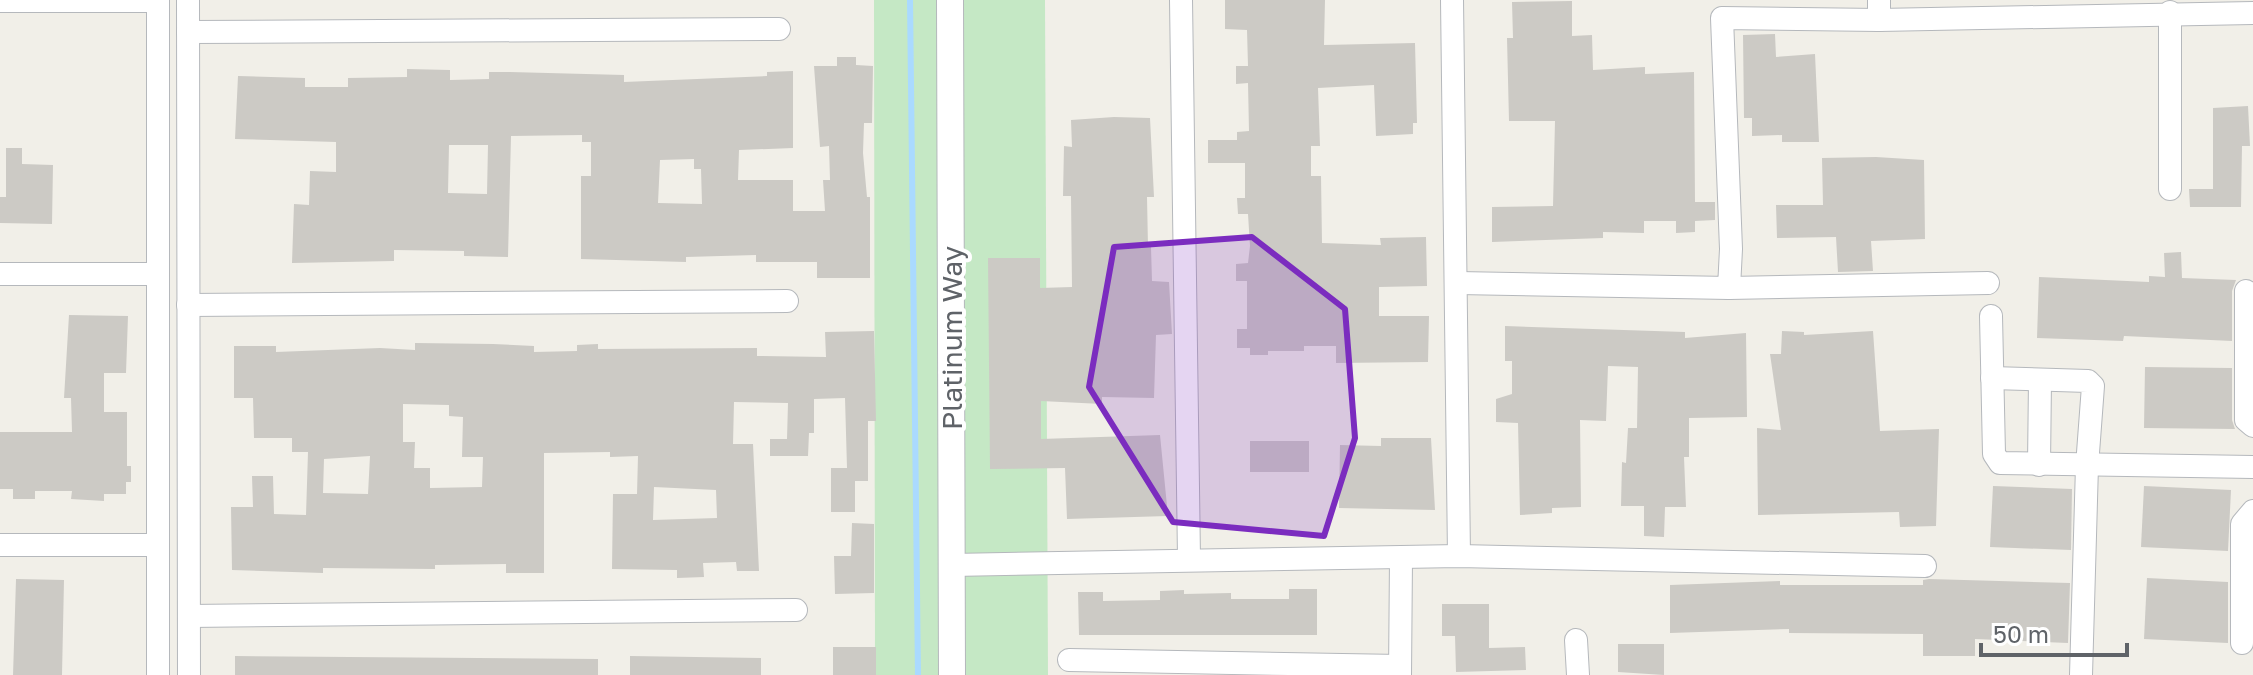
<svg xmlns="http://www.w3.org/2000/svg" width="2253" height="675" viewBox="0 0 2253 675" font-family="'Golos Text',sans-serif">
<style>
.green{fill:#c5e8c5}
.lines{fill:none;stroke-linecap:round;stroke-linejoin:round}
.stream{stroke:#aadaff;stroke-width:6}
.building{fill:#cccac5;fill-rule:evenodd}
.minor-casing{stroke:#b5b8bc;stroke-width:24}
.tertiary-casing{stroke:#b5b8bc;stroke-width:28}
.minor{stroke:#fff;stroke-width:22}
.tertiary{stroke:#fff;stroke-width:26}
.marked{fill:#7b2cbf;fill-opacity:0.2;stroke:#7b2cbf;stroke-width:6;stroke-linejoin:round}
.labels{text-anchor:middle;dominant-baseline:central;stroke-width:8;stroke-linejoin:round;paint-order:stroke}
.street-label{font-size:28px;fill:#5f6368;stroke:#fff}
</style>
<rect width="100%" height="100%" fill="#f1efe8"/>
<polygon class="green" points="874,0 1045,0 1048,675 875,675"/>
<g class="lines">
<polyline class="stream" points="910,0 918,675"/>
</g>
<g class="building">
<polygon points="1225,0 1325,0 1324,45 1415,43 1417,123 1413,123 1413,134 1376,136 1374,85 1318,88 1320,146 1311,146 1311,176 1321,176 1322,243 1381,245 1380,238 1426,237 1427,286 1379,287 1379,316 1429,316 1428,362 1336,363 1336,346 1304,346 1304,351 1268,351 1268,355 1250,355 1250,348 1237,348 1237,329 1247,329 1247,281 1236,281 1236,264 1248,263 1250,246 1248,214 1238,214 1237,198 1245,198 1245,163 1208,163 1208,140 1237,140 1237,132 1249,131 1248,83 1236,84 1236,66 1248,66 1247,30 1225,29"/>
<polygon points="1572,1 1572,36 1592,35 1593,70 1645,67 1645,74 1694,72 1695,202 1715,202 1715,220 1695,221 1695,232 1676,233 1676,221 1644,221 1644,233 1603,232 1603,238 1492,242 1492,207 1553,206 1555,121 1509,121 1507,38 1513,38 1512,2"/>
<polygon points="1775,34 1776,57 1815,54 1819,142 1782,142 1782,135 1752,136 1752,118 1744,118 1743,35"/>
<path d="M837,57h19v8l17,1 -1,57h-8l-1,30 4,44h3v81h-53v-16h-61v-7l-70,2v5l-105,-3v-83h10v-34h-9v-7l-71,1 -3,121 -44,-1v-5l-70,-1v11l-102,2 2,-59 15,1 1,-34 26,1v-30l-101,-3 3,-63 67,2v9h43v-9l59,-1v-8l43,1v10l39,-1v-7h21l114,3v7l143,-6v-4l26,-1v77l-54,2 -1,30h55v31h32l-2,-31h7l-1,-34 -9,1 -6,-81h23zM449,145h39l-1,49 -39,-1zM694,159v10h7l1,35 -44,-1 2,-43z"/>
<polygon points="2248,106 2250,146 2242,146 2241,207 2190,207 2189,189 2213,189 2213,108"/>
<polygon points="1114,117 1150,118 1154,197 1147,197 1148,247 1151,247 1152,281 1169,282 1172,334 1156,335 1154,398 1102,397 1102,404 1041,401 1041,439 1160,435 1168,516 1067,519 1065,468 990,469 988,258 1040,258 1040,288 1072,287 1071,196 1063,196 1064,146 1072,147 1071,120"/>
<polygon points="6,148 22,148 22,164 53,165 52,224 0,223 0,197 6,197"/>
<polygon points="1876,157 1924,160 1925,239 1871,241 1873,271 1838,272 1836,237 1777,238 1776,205 1823,205 1822,158"/>
<polygon points="2181,252 2182,278 2236,280 2232,291 2232,341 2124,336 2123,341 2037,338 2039,277 2149,282 2149,276 2165,277 2164,253"/>
<polygon points="69,315 128,316 126,373 104,373 104,412 127,412 127,466 131,466 131,482 126,482 126,494 104,494 104,501 71,499 72,491 35,491 35,499 13,499 13,489 0,489 0,432 72,432 71,398 64,398"/>
<polygon points="1505,326 1685,332 1685,338 1746,333 1747,417 1689,418 1689,457 1684,457 1686,507 1665,507 1664,537 1644,536 1644,506 1621,506 1622,462 1626,463 1628,428 1637,428 1638,367 1608,366 1606,421 1580,420 1581,507 1552,508 1552,513 1520,515 1518,423 1496,422 1496,399 1512,394 1512,361 1505,361"/>
<path d="M874,331l2,90h-8v60h-13v31h-24v-44h16l-2,-70 -31,1v34h-5l-1,23h-38v-17h17l1,-36 -54,-1 -1,42h20l6,127h-22l-1,-9 -33,1 1,14 -27,1v-8l-65,-1 1,-75h24l1,-38 -28,1v-5l-66,1v120h-38v-9l-71,1v4l-112,-1v5l-91,-3 -1,-63h22l-1,-31h21l1,38 32,1 2,-63h-16v-14h-38l-1,-40h-19v-52h42v6l104,-4 35,2v-7l78,1 41,2v6l43,-1v-6l21,-1v5l159,-1v8l69,1 -1,-25zM403,404l46,1v11l14,1 -1,40h21l-1,30 -52,1v-20h-16l1,-26h-12zM370,456l-2,38 -45,-1 1,-34zM654,487l62,3 1,28 -64,2z"/>
<polygon points="1782,331 1804,332 1804,335 1873,331 1880,431 1939,429 1936,526 1900,527 1899,512 1758,515 1757,428 1781,430 1770,354 1781,354"/>
<polygon points="2145,367 2232,368 2232,420 2235,429 2144,428"/>
<polygon points="1381,438 1431,438 1435,510 1339,508 1340,445 1381,446"/>
<rect x="1250" y="441" width="59" height="31"/>
<polygon points="1993,486 2072,489 2071,550 1990,547"/>
<polygon points="2144,486 2231,490 2228,551 2141,547"/>
<polygon points="852,523 874,524 874,593 835,594 834,556 851,556"/>
<polygon points="2147,578 2228,582 2228,643 2144,639"/>
<polygon points="16,579 64,580 62,675 13,675"/>
<polygon points="1929,579 2070,583 2068,643 1975,639 1975,656 1923,656 1923,634 1789,633 1789,629 1670,633 1670,585 1780,581 1780,585 1923,585 1923,580"/>
<polygon points="1289,589 1317,589 1317,635 1079,635 1078,592 1103,592 1103,601 1160,600 1160,591 1184,590 1184,594 1231,593 1231,599 1289,599"/>
<polygon points="1442,604 1489,604 1489,648 1525,647 1526,670 1456,672 1455,636 1442,636"/>
<polygon points="1618,644 1664,644 1664,675 1618,672"/>
<rect x="833" y="647" width="43" height="28"/>
<polygon points="235,656 598,659 598,675 235,675"/>
<polygon points="630,656 761,658 761,675 630,675"/>
</g>
<g class="lines">
<g class="minor-casing">
<g id="minor">
<polyline points="158,0 158,675"/>
<polyline points="188,0 189,675"/>
<polyline points="1181,0 1189,558"/>
<polyline points="1452,0 1459,556"/>
<polyline points="1879,0 1879,20"/>
<polyline points="0,1 158,1"/>
<polyline points="188,32 779,29"/>
<polyline points="2170,189 2170,12"/>
<polyline points="0,274 158,274"/>
<polyline points="1458,283 1729,288 1731,249 1722,18 1879,20 2253,13"/>
<polyline points="1729,288 1988,283"/>
<polyline points="2246,291 2246,420 2253,426"/>
<polyline points="188,305 787,301"/>
<polyline points="1991,316 1994,454 2000,463 2253,467"/>
<polyline points="1992,378 2088,381 2093,386 2087,466 2081,675"/>
<polyline points="2039,465 2040,380"/>
<polyline points="0,545 158,545"/>
<polyline points="952,565 1459,556 1925,566"/>
<polyline points="189,616 796,610"/>
<polyline points="1576,640 1578,675"/>
<polyline points="2242,643 2242,524 2253,511"/>
<polyline points="1069,660 1400,666"/>
<polyline points="1400,675 1401,559"/>
</g>
</g>
<g class="tertiary-casing">
<polyline id="tertiary" points="950,0 952,675"/>
</g>
<use href="#minor" class="minor"/>
<use href="#tertiary" class="tertiary"/>
</g>
<path class="marked" d="M1252,237l93,72 10,129 -31,98 -151,-14 -84,-135 25,-140z"/>
<g class="labels">
<g class="street-label">
<text transform="translate(951 338) rotate(-90)">Platinum Way</text>
</g>
</g>
<path d="M1981 643v12h146v-12" fill="none" stroke="#5f6368" stroke-width="4"/>
<text x="1993" y="643" font-size="24" fill="#5f6368" stroke="#ffffff" stroke-width="6" paint-order="stroke">50 m</text>
</svg>
